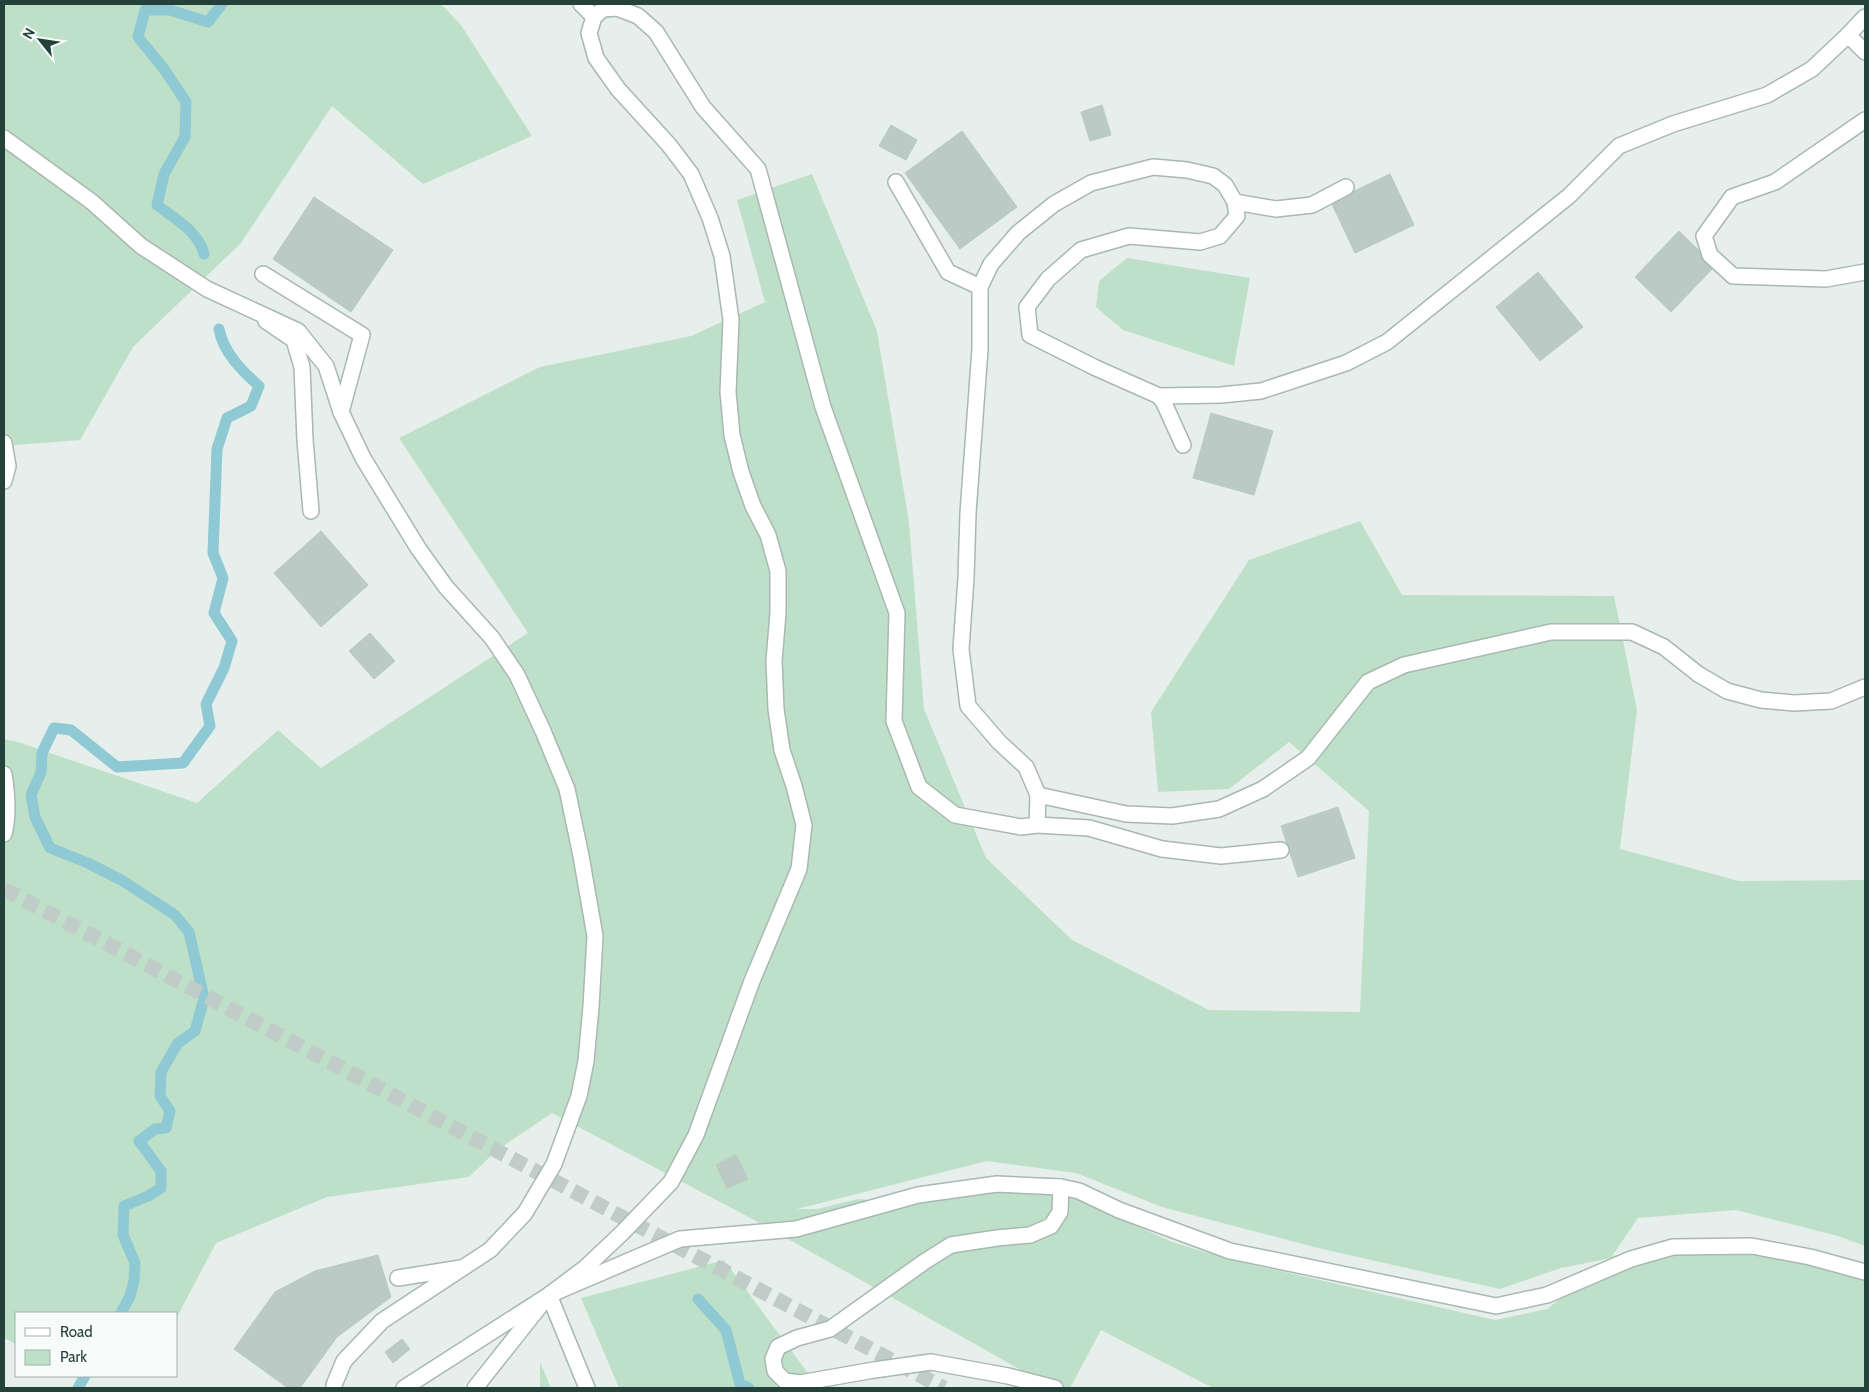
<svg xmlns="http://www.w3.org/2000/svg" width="1869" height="1392" viewBox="0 0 1869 1392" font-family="Cabin,sans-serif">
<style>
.green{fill:#bfe0c8;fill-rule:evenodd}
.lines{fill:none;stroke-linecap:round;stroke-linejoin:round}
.stream{stroke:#8ec9d4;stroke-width:11}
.building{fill:#bbcac4;stroke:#b8c9c2}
.trunk-tunnel{stroke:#bfccc8;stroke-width:15;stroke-dasharray:15 8;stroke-linecap:butt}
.service-casing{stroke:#a8b8b2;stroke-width:18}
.minor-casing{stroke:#a8b8b2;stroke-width:18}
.tertiary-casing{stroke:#a8b8b2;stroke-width:18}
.service{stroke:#fff;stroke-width:15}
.minor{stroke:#fff;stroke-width:15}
.tertiary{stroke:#fff;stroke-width:15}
</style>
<rect width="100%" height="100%" fill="#e6efeb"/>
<g class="green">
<polygon points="4,4 441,4 461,25 532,136 423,184 332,106 241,243 133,347 80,440 4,446"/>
<path d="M812,174l65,157 32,191 15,187 62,149 86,82 137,70 151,2 9,-201 -80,-69 -60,47 -71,3 -7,-80 98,-152 111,-39 42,74 212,1 23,114 -17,139 119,32 126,-1v366l-27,-10 -102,-26 -98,8 -26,38 77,-13 105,5 71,27v113h-652l-112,-58 -31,58h-17l-299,-168 -202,-107 -56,38 -27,26 -142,20 -111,46 -40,76v-6h-160v31l-12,-6v-599l14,3 179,61 81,-73 43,38 207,-135 -129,-195 141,-71 151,-31 74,-34 -28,-102zM987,1161l89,12 86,34 160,42 178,40 61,-21 50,-10 -64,51 -52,11 -263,-60 -60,-18 -110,-50 -81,-2 -83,12 -40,-3 -41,10h-20z"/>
<polygon points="1127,258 1250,278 1234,366 1123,330 1096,307 1099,281"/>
<polygon points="724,1260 819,1388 619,1388 581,1298"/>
<polygon points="540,1362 551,1388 540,1388"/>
</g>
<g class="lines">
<g class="stream">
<path d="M204,254c-5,-22 -30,-36 -47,-49l7,-31 21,-37 1,-35 -22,-33 -26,-32 7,-27h25l38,12 14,-18"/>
<polyline points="698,1299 726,1330 740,1384 749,1388"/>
<path d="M121,1313l9,-17 4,-15 1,-18 -12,-28 1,-29 24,-10 13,-8v-17l-22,-30 16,-12 11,-1 4,-17 -10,-15 1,-24 17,-29 17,-12 9,-33 -15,-66 -14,-17 -52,-34 -35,-18 -38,-15 -15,-31 -4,-22 10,-23 1,-19 12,-25 17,2 46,37 66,-4 27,-37 -4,-22 18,-36 8,-27 -18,-28 9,-35 -10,-25 4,-104 10,-31 24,-12 8,-20c-17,-15 -36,-34 -40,-57"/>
<polyline points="78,1388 85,1376"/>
</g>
</g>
<g class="building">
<polygon points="1102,105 1111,135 1090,141 1081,112"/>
<polygon points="891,125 917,140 906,160 879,146"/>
<polygon points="962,131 1017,207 960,249 905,173"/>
<polygon points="1390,174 1414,225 1355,253 1331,202"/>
<polygon points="314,197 393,250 351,312 273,259"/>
<polygon points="1679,231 1715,266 1671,312 1635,277"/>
<polygon points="1538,272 1583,327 1540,361 1496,307"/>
<polygon points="1211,413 1273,431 1254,495 1193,478"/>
<polygon points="321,531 368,585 321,627 274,573"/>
<polygon points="370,633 395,661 374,679 349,651"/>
<polygon points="1338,807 1355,858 1298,877 1281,826"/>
<polygon points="736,1155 748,1179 727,1188 716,1165"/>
<polygon points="378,1255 391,1297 337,1337 275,1292 315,1271"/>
<polygon points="275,1292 337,1337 300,1388 288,1388 234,1349"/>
<polygon points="402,1339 410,1349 393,1363 385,1352"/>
</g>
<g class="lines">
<polyline class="trunk-tunnel" points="4,889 944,1388"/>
<g class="service-casing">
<g id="service">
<polyline points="1848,35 1865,17"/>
<polyline points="896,182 948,272 980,287"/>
<polyline points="1235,202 1276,209 1312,205 1346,187"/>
<polyline points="263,274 362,335 341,412"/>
<polyline points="266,321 294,340 302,367 305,440 311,511"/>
<polyline points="1159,396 1164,403 1183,445"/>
<polyline points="4,443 8,466 4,481"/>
<path d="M4,774c3,19 5,41 0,60"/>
<polyline points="1037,825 1089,828 1162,849 1221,856 1281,850"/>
<polyline points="398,1278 461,1268"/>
<polyline points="475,1388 547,1297"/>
<polyline points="1055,1388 1008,1376 931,1362 874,1370 800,1383 785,1381 775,1371 773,1359 778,1347 797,1338 830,1329 924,1262 951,1245 997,1238 1030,1235 1051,1226 1060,1212 1061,1187"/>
</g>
</g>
<g class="minor-casing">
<g id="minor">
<polyline points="581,4 594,17"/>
<polyline points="1865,120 1775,182 1732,197 1704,236 1710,255 1733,276 1826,279 1865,272"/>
<polyline points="1038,795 1126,814 1172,816 1219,809 1263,789 1308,758 1368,682 1404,665 1551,632 1632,632 1664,647 1698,674 1727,691 1761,700 1794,703 1831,701 1865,687"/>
<polyline points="587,1388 549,1295 585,1268 622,1233 671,1182 696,1135 752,981 799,869 804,825 794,786 782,750 776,709 774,661 778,613 778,571 768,535 753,506 741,472 732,435 728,392 731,320 722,256 710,218 691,174 669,145 618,89 596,58 589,33 594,17 603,9 617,8 638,16 656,32 703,107 758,169 823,407 897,613 894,721 919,787 955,815 1021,827 1037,825 1038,795 1026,767 999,742 968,706 961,649 966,578 968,513 980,349 980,287 991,264 1018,233 1054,204 1091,183 1153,167 1187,170 1213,176 1225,185 1235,202 1237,216 1220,236 1200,242 1129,236 1081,250 1048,279 1027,307 1030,335 1096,368 1159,396 1221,395 1261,391 1346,363 1387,342 1569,196 1619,146 1673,124 1767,95 1812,69 1848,35 1865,52"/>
</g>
</g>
<g class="tertiary-casing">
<g id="tertiary">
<polyline points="4,138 92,202 141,246 207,289 298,331 326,366 341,412 363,458 418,548 446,587 492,638 517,675 543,731 567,789 581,856 595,936 591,1007 586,1061 579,1096 554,1164 525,1213 490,1250 382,1321 344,1361 334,1385 334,1388"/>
<polyline points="404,1388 549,1295 680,1239 796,1229 918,1195 997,1184 1061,1187 1079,1191 1119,1210 1230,1251 1496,1306 1547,1295 1631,1259 1673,1247 1752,1246 1810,1257 1865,1272"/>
</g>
</g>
<use href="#service" class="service"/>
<use href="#minor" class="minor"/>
<use href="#tertiary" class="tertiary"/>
</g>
<rect width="1869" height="1392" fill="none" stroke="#24423a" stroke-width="10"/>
<rect x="15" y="1312" width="162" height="65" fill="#f7fbf9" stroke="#a3b1ad"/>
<rect x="25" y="1328" width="25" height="8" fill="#ffffff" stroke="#a3b1ad"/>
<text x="60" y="1337" font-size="15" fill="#24423a">Road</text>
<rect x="25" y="1350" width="25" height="15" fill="#bfe0c8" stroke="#a3b1ad"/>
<text x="60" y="1362" font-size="15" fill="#24423a">Park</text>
<g transform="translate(40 40) rotate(300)" stroke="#f7fbf9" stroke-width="4" paint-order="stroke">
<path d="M0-4L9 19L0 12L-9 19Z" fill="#24423a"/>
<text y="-8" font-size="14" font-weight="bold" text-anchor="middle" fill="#24423a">N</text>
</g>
</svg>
